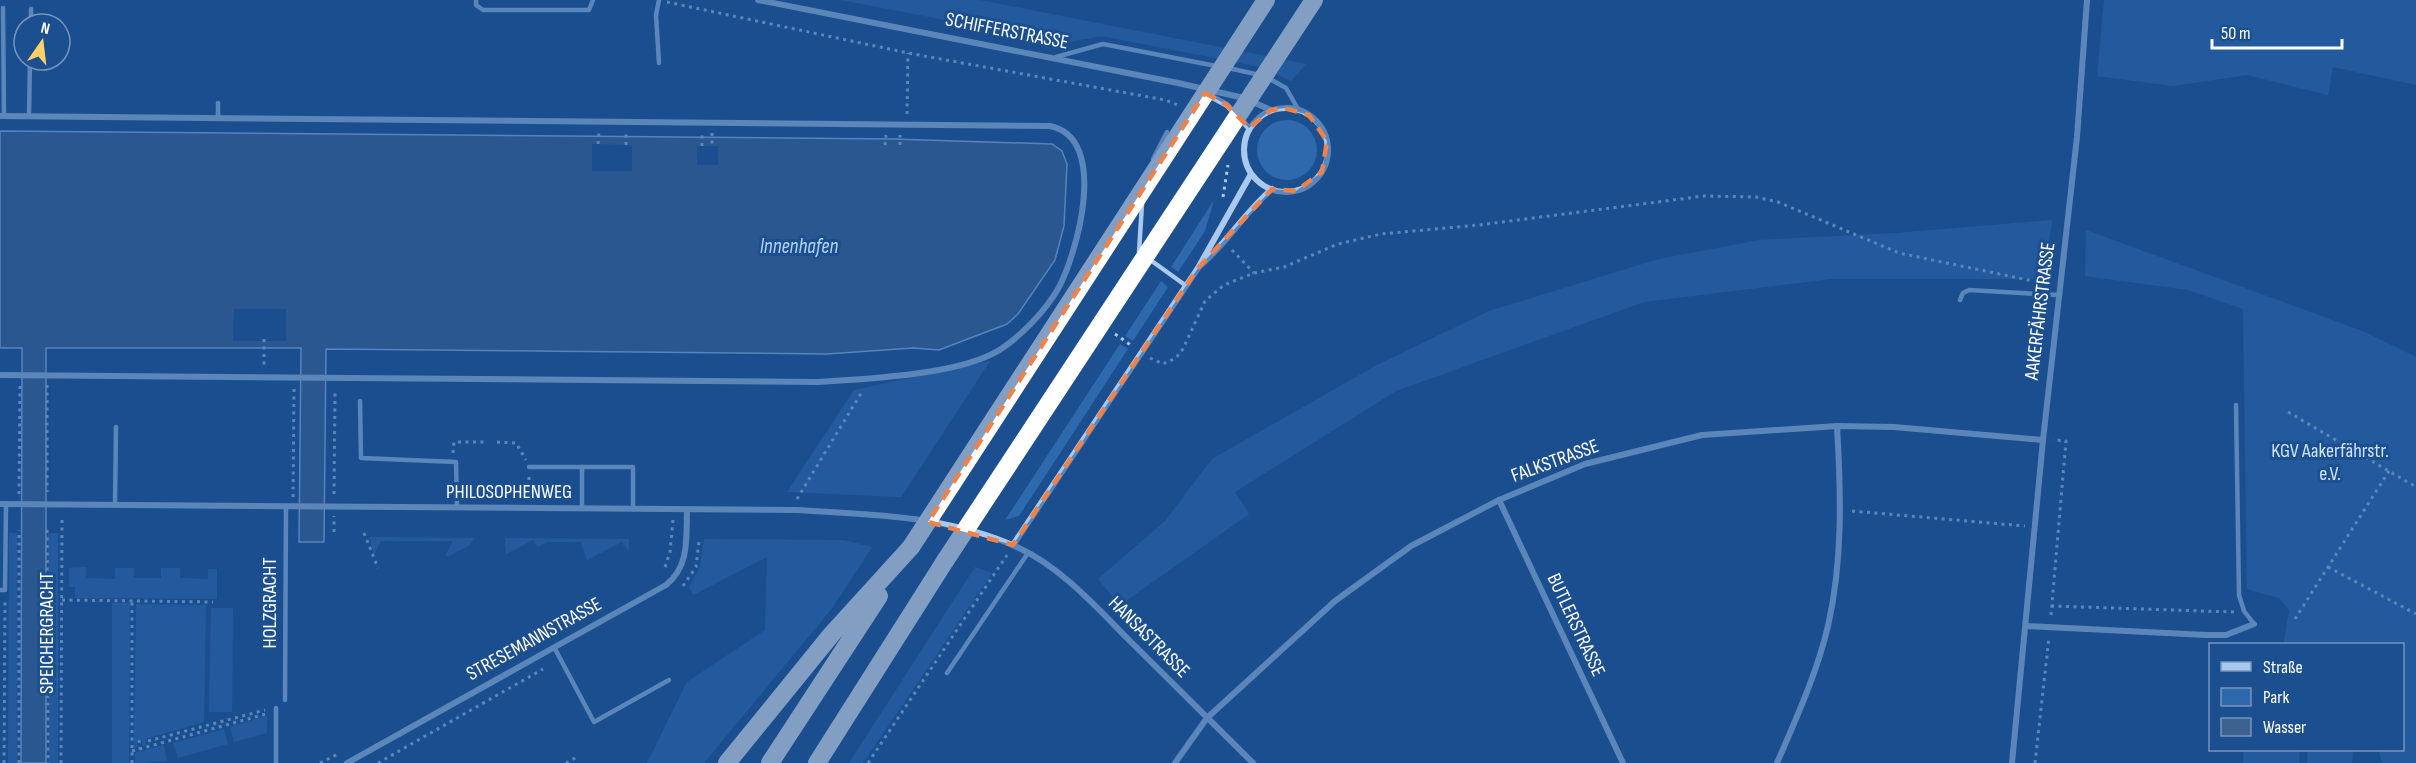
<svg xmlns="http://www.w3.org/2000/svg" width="2416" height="763" viewBox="0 0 2416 763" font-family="'Sofia Sans Condensed',sans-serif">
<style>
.green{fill:#2e69ad}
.water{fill:#3c6290;stroke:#9cc4f0;stroke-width:1.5}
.pier{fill:#1b4f8f}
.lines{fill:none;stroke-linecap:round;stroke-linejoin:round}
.path{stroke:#a9c9ee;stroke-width:3;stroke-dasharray:3 4.5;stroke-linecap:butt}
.lane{stroke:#a9c9ee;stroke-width:4.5}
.street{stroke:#a9c9ee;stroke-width:6}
.highway{stroke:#fff;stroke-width:18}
.highway-bridge{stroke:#fff;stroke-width:18}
.marked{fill:none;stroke:#ee8249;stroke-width:4.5;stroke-dasharray:12 8;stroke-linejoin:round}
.labels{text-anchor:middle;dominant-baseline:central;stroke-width:6;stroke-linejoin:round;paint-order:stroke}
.street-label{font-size:20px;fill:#fff;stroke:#1b4f8f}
.park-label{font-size:20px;fill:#cfe3fa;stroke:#1b4f8f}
.water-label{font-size:21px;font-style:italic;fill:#b5d3f5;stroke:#1b4f8f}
</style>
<rect width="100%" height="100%" fill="#1b4f8f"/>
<g class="green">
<polygon points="841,0 980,0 1306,64 1291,81 1261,67 1101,36 1065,43"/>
<polygon points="2104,0 2416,0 2416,85 2333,67 2328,95 2247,75 2173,86 2097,76"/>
<circle cx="1287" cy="150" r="30"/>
<polygon points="1214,200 1205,231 1178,272 1171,267"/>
<polygon points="2052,220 2044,279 1832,279 1644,302 1396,391 1235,492 1249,514 1120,605 1098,579 1165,521 1212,459 1377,365 1489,311 1659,259 1760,240 1895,233"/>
<polygon points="2086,230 2365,332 2416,357 2416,763 2382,763 2379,750 2402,750 2402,644 2284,643 2289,610 2279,598 2247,589 2243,309 2188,290 2085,276"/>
<polygon points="1161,281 1168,287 1133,341 1125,336"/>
<polygon points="1120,344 1128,349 1019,516 1005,520"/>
<polygon points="990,361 901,497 787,492 854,390"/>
<polygon points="9,533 17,533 17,763 8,763"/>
<polygon points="48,533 58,533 58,763 49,763"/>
<polygon points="369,537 474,538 470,545 447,557 446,554 453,541 381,541 374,554"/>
<polygon points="505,538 629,539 629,552 622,542 587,560 581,542 547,542 538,547 533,540 506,554"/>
<polygon points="704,539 843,540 872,547 833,607 704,763 647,763 687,682 765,630 767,557 693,595 689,587 700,566"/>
<polygon points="86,567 86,578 115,579 115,568 134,568 134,578 161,578 161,568 180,568 180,578 208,579 208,569 217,569 217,599 75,598 75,587 69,587 69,568"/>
<polygon points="975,567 992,573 863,763 849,763"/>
<polygon points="112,603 130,603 129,763 112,763"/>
<polygon points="136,604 206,605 204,722 145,739 146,745 142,746 142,740 137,740 137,747 134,748"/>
<polygon points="211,608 233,608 232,712 209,712"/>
<polygon points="267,716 267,733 234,742 230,727"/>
<polygon points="224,729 228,744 178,758 173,743"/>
<polygon points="164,745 167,761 135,763 135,753"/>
<polygon points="2244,750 2300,750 2299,763 2243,763"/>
<polygon points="2308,750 2353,750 2352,763 2307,763"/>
</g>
<polygon class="water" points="0,131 893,139 1052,144 1062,151 1067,164 1064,226 1055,260 1018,314 1007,324 939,350 913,348 827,354 326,349 324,542 299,542 301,348 46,348 46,763 21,763 22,348 0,348"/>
<g class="pier">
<polygon points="592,144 632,145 632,171 592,171"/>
<rect x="697" y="146" width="21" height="19"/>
<polygon points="234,309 286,309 286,341 233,341"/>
</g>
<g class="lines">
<g class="path">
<polyline points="667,2 908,53 1165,100 1178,105"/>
<polyline points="907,114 908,53"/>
<polyline points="712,133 712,146"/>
<polyline points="598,144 599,132"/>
<polyline points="626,145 626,132"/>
<polyline points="885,145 886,135"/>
<polyline points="900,145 900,135"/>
<polyline points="702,146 702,133"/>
<polyline points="1223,197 1228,165"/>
<polyline points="1232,250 1254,273"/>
<polyline points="1115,334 1132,346"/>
<polyline points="264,339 264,367"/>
<polyline points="1150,358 1163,364 1176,358 1183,349 1205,301 1224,285 1254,273 1284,267 1338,244 1381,234 1479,225 1704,196 1756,197 1778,202 1899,253 2033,281"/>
<polyline points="47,385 47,492"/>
<polyline points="2288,412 2416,487"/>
<polyline points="497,442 516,443 526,460"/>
<polyline points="453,453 454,442 486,442"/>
<polyline points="529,477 529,498"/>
<polyline points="19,494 20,386"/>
<polyline points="334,494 335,390"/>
<polyline points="293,497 294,389"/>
<polyline points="797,499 863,390"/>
<polyline points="1852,511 2025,526"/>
<polyline points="47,530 48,763"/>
<polyline points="334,532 334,516"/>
<polyline points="364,533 378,568"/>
<polyline points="665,567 670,552 673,520"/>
<polyline points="2328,567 2416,614"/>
<polyline points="683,586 696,567 699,541"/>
<polyline points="62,600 213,602"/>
<polyline points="2051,606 2235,612"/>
<polyline points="2051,615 2066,441 2053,440"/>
<polyline points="2295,619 2389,471"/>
<polyline points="139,740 140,749"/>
<polyline points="148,741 265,710"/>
<polyline points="132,751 266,714"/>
<polyline points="4,763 5,600"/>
<polyline points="19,763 19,530"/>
<polyline points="61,763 62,516"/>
<polyline points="132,763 132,601"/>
<polyline points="320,763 340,753"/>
<polyline points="378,763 543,669"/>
<polyline points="566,763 577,757"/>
<polyline points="868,763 1007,555"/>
<polyline points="2035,763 2049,637"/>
</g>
<g class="lane">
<polyline points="476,0 476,5 483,10 589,10 593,0"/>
<polyline points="659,0 656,15 659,63"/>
<polyline points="3,8 4,116"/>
<polyline points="31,24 31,9"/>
<polyline points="1056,57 1103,44 1216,66"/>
<polyline points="1228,68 1260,75"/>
<polyline points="1268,78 1286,88 1298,109"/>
<polyline points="29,116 30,60"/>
<polyline points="218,118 218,103"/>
<polyline points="1153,159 1167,132"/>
<polyline points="1142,254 1139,252 1142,204"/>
<polyline points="1149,259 1185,285"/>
<polyline points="1960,300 1963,293 1969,290 2058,295"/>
<polyline points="360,401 361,458 456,462 457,508"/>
<polyline points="2236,405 2239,595 2244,611 2254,624"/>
<polyline points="529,467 633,467 633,509"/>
<polyline points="582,467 582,509"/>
<polyline points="115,504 116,427"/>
<polyline points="0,590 5,590 6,504"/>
<polyline points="554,647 594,722 669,680"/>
<polyline points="947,673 1028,553"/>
<polyline points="285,700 286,506"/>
<polyline points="276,708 276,763"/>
</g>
<g class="street">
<polyline points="758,0 1178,83 1244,98 1271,110"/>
<polyline points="1207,94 1227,105 1249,128"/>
<circle cx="1286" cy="150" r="42"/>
<path d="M0,116l1050,10c60,12 27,128 8,163 -13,22 -36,46 -57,60 -39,26 -136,30 -183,33l-818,-7"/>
<path d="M1200,266c27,-23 45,-54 72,-77"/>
<polyline points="1499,500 1623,763"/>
<path d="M0,504l796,6c75,5 153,5 223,38 43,20 78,60 111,93 41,41 82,81 123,122"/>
<polyline points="1013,545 1198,268 1251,174"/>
<polyline points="2026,626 2206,635 2226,635 2254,624"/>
<path d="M347,763l319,-178c24,-19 20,-48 21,-75"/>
<polyline points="1175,763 1207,718 1335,601 1411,546 1499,500 1585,464 1702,435 1837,426 1894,427 2043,440"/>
<path d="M1777,763c19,-44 40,-90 51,-137 15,-66 13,-133 9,-200"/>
<polyline points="2012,763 2043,440 2077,137 2087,0"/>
</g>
<g class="highway">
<polyline points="727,763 831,635 911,547"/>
<polyline points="770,763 879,596"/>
<polyline points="817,763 945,561"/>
</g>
<g class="highway-bridge">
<polyline points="911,547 1266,0"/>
<polyline points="945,561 1314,0"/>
</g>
</g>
<path d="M0 0H2416V763H0ZM1205,93l22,12 22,23 22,-18 13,-2 25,7 18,26 -5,31 -26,19 -24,-2 -74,79 -185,277 -85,-23z" fill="#1b4f8f" fill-opacity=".55" fill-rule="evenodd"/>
<path class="marked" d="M1205,93l22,12 22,23 22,-18 13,-2 25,7 18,26 -5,31 -26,19 -24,-2 -74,79 -185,277 -85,-23z"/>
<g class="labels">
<g class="street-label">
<text transform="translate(1007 31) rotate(11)">SCHIFFERSTRASSE</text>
<text transform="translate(2040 311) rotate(-83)">AAKERFÄHRSTRASSE</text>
<text transform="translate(1555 461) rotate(-20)">FALKSTRASSE</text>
<text x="509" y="492">PHILOSOPHENWEG</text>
<text transform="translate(270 603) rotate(-90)">HOLZGRACHT</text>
<text transform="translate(1576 625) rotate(65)">BUTLERSTRASSE</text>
<text transform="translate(47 633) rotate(-90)">SPEICHERGRACHT</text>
<text transform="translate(1149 637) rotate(45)">HANSASTRASSE</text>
<text transform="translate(534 639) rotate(-29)">STRESEMANNSTRASSE</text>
</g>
<g class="park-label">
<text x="2330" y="451">KGV Aakerfährstr.<tspan x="2330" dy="23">e.V.</tspan></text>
</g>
<g class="water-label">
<text x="799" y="246">Innenhafen</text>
</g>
</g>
<rect x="2209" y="643" width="195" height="108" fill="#1b4f8f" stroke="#7695bc" stroke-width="1.5"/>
<rect x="2221" y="662" width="30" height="9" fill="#a9c9ee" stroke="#7695bc" stroke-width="1.5"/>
<text x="2263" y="673" font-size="18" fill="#ffffff">Straße</text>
<rect x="2221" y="688" width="30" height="18" fill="#2e69ad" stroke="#7695bc" stroke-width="1.5"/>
<text x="2263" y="703" font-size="18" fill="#ffffff">Park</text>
<rect x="2221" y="718" width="30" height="18" fill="#3c6290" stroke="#7695bc" stroke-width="1.5"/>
<text x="2263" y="733" font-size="18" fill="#ffffff">Wasser</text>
<g transform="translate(42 42) rotate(14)"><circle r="28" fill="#1b4f8f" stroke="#7695bc" stroke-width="1.5"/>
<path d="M0-4.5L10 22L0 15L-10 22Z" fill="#ffd166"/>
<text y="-9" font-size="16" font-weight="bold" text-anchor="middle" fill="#ffffff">N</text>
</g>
<path d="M2212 39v9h130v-9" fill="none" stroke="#ffffff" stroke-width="3"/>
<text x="2221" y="39" font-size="18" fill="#ffffff" stroke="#1b4f8f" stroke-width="4.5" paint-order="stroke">50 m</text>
</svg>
